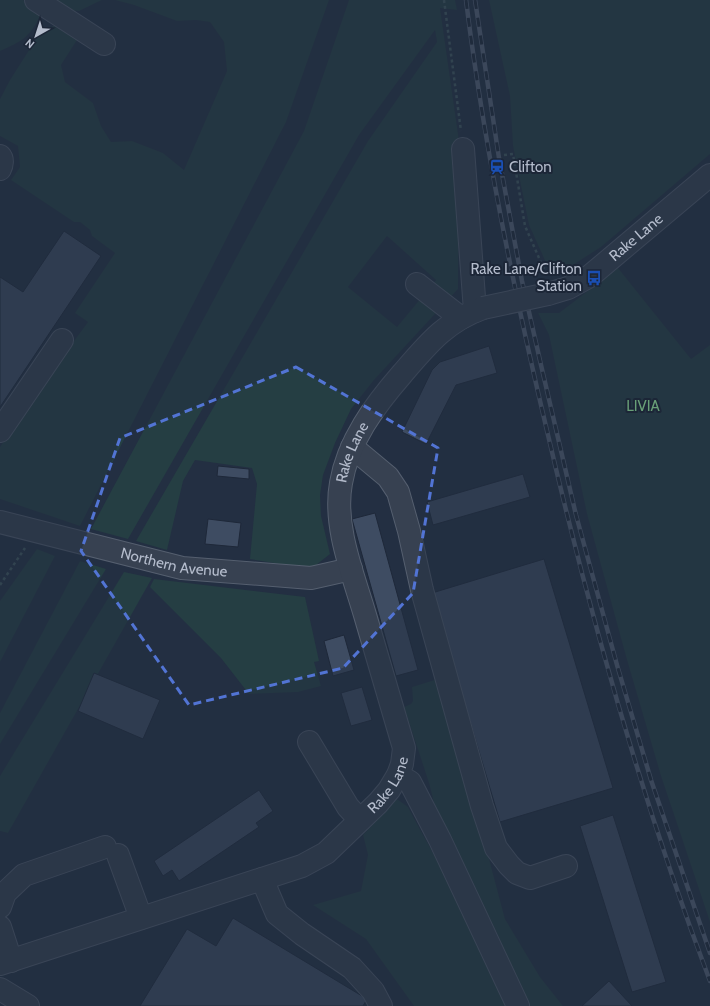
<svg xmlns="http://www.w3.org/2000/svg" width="710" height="1006" viewBox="0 0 710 1006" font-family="Cabin,sans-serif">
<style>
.green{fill:#253e43;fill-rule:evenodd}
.building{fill:#3e4c62;stroke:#1e2839}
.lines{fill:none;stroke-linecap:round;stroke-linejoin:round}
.minor-casing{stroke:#555f6f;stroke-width:24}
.path{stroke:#435b60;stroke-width:2.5;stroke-dasharray:3 3;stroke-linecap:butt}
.minor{stroke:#374151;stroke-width:22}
.rail-casing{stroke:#596579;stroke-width:4.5}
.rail{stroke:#1c2637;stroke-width:3;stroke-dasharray:9;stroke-linecap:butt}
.minor-bridge-casing{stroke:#555f6f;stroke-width:24;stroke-linecap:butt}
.minor-bridge{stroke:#374151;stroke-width:22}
.marked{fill:none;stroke:#5274d4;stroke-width:3;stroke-dasharray:8 5;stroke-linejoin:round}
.labels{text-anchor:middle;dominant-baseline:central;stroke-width:4;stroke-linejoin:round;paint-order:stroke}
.poi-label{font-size:15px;fill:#b4bccc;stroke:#1c2637;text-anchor:start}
.street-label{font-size:15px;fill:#b4bccc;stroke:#1c2637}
.park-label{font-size:15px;fill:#689f77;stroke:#1c2637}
</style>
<rect width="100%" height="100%" fill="#232f42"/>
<g class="green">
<path d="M0,0h23l15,9 3,5c-11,23 -18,27 -41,37z"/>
<polygon points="49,0 102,0 79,11 66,10"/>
<polygon points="115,0 329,0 286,122 80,526 0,499 0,447 68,344 71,345 88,322 75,313 115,253 92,236 90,230 80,222 74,222 11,180 20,167 18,146 0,136 0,99 10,80 36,39 57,23 75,32 77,40 61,65 65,82 93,103 101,126 111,142 132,141 163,153 184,170 227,71 224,42 210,22 196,20 177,21 134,5"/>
<path d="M349,0h106l2,10 -17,-2 19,133 -1,148 -84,91 -23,29 -16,34 -12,32 -3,20 1,21 9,38 -19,15 -61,-10 7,-75 -5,-16 -57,-8 -12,21 -16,69 -31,-9 232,-400 69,-99 -2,-12 -76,105 -231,404 -37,-10 213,-398zM387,236l49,44 -39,47 -49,-40z"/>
<polygon points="489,0 710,0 710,154 601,247 565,270 552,276 529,225 513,146 510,96"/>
<polygon points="618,268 691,359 710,345 710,922 661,776 627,660 587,514 549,335 538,313 559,313"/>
<polygon points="37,549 55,556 0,662 0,601"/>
<polygon points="80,561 106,569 0,744 0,713"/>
<polygon points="124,572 152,578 8,833 0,831 0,776"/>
<polygon points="154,579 305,597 319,661 314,662 321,686 298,692 249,694 221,658 150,587"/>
<polygon points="441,678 505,919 540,977 563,1006 528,1006 522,998 498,935 438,819 429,783 404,707 411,704 413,701 412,687"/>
<path d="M397,799l11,8c15,29 32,57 46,86 18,38 31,77 54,113h-94l-48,-67 -53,-34 48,-14 7,-36 -5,-20z"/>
</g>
<g class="building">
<polygon points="64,231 101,256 0,407 0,277 23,292"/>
<polygon points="489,346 497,373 456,385 426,444 402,432 432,370 440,362"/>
<polygon points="218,466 249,469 249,479 217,476"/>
<polygon points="523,474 530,497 433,525 427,502"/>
<polygon points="375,513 418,670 396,676 352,519"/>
<polygon points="208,519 241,523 238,547 205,544"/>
<polygon points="544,559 613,788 500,822 432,593"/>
<polygon points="344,635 354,670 333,676 324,641"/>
<polygon points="94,673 160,700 143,739 78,711"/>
<polygon points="362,687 372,720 351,726 341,693"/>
<polygon points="259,790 273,811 256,823 259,827 179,881 172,870 163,876 154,861"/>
<polygon points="613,815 666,982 632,992 580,826"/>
<polygon points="233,918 367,999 363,1006 140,1006 187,929 216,946"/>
<polygon points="609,981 632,1006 582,1006"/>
</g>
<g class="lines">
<g class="minor-casing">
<g id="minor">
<polyline points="36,0 104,44"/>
<polyline points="463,149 475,311"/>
<path d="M0,156c3,3 2,9 0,13"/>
<polyline points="417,284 461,318"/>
<path id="s1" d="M548,294l20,-6 22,-12 120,-101"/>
<polyline points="0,431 62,340"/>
<polyline points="352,447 388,477 398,492 409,531 422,590 482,806 496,848 509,865 517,873 530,878 566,866"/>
<path id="s2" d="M0,522l182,46 129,10 40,-9"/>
<polyline points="309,742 348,807 360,820"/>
<polyline points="398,775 410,782 440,840 518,1006"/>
<polyline points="118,855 141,918"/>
<polyline points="262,879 277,914 302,934 352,968 373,991 381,1006"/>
<polyline points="0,907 5,893 24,875 105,847"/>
<polyline points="0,927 11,961"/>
<path id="s3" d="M0,964l302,-98 24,-13 52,-50 11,-13 9,-15 4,-11 2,-16c-13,-44 -26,-89 -39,-133 -12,-41 -32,-89 -24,-132 7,-42 34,-78 61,-109 25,-29 44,-53 81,-66"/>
<polyline points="0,989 28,1006"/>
</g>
</g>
<g class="path">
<polyline points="444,0 461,131"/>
<polyline points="504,155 513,154 525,226 546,274"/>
<polyline points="0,585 25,548"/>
</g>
<use href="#minor" class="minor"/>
<g class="rail-casing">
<g id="rail">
<path d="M466,0c18,146 48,292 82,435 43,185 95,369 162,546"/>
<polyline points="475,0 499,158 522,281 541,365 576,515 617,665 651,780 710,953"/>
</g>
</g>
<use href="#rail" class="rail"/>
<g class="minor-bridge-casing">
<polyline id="minor-bridge" points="483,308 548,294"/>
</g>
<use href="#minor-bridge" class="minor-bridge"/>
</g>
<path d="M0 0H710V1006H0ZM296,367l142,81 -25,145 -70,75 -154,37 -108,-154 39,-113z" fill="#232f42" fill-opacity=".55" fill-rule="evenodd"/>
<path class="marked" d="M296,367l142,81 -25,145 -70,75 -154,37 -108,-154 39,-113z"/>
<defs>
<g id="station-bare" transform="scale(1.2)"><path d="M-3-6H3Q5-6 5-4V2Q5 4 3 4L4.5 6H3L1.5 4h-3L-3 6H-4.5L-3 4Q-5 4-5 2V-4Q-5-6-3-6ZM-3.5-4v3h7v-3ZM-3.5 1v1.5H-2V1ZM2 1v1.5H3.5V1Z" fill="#1a4fb4" stroke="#1c2637" stroke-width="2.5" paint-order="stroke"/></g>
<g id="bus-bare" transform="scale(1.2)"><path d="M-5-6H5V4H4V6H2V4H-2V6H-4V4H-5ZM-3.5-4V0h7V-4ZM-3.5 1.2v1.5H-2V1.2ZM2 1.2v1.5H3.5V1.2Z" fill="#1a4fb4" stroke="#1c2637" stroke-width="2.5" paint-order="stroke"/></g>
</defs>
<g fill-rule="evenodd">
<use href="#station-bare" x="497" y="167"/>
<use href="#bus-bare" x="594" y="278"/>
</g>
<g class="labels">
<g class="poi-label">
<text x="509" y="167">Clifton</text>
<text x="582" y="269" text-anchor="end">Rake Lane/Clifton<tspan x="582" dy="17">Station</tspan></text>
</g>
<g class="street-label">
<text stroke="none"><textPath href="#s1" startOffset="106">Rake Lane</textPath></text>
<text stroke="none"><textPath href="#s3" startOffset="786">Rake Lane</textPath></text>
<text stroke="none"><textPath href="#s2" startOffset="179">Northern Avenue</textPath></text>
<text stroke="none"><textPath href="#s3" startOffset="438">Rake Lane</textPath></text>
</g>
<g class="park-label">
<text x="643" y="406">LIVIA</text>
</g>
</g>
<g transform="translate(36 36) rotate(219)" stroke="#1c2637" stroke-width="3" paint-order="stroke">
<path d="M0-3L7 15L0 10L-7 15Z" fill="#b4bccc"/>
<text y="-6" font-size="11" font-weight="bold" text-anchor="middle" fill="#b4bccc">N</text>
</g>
</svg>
